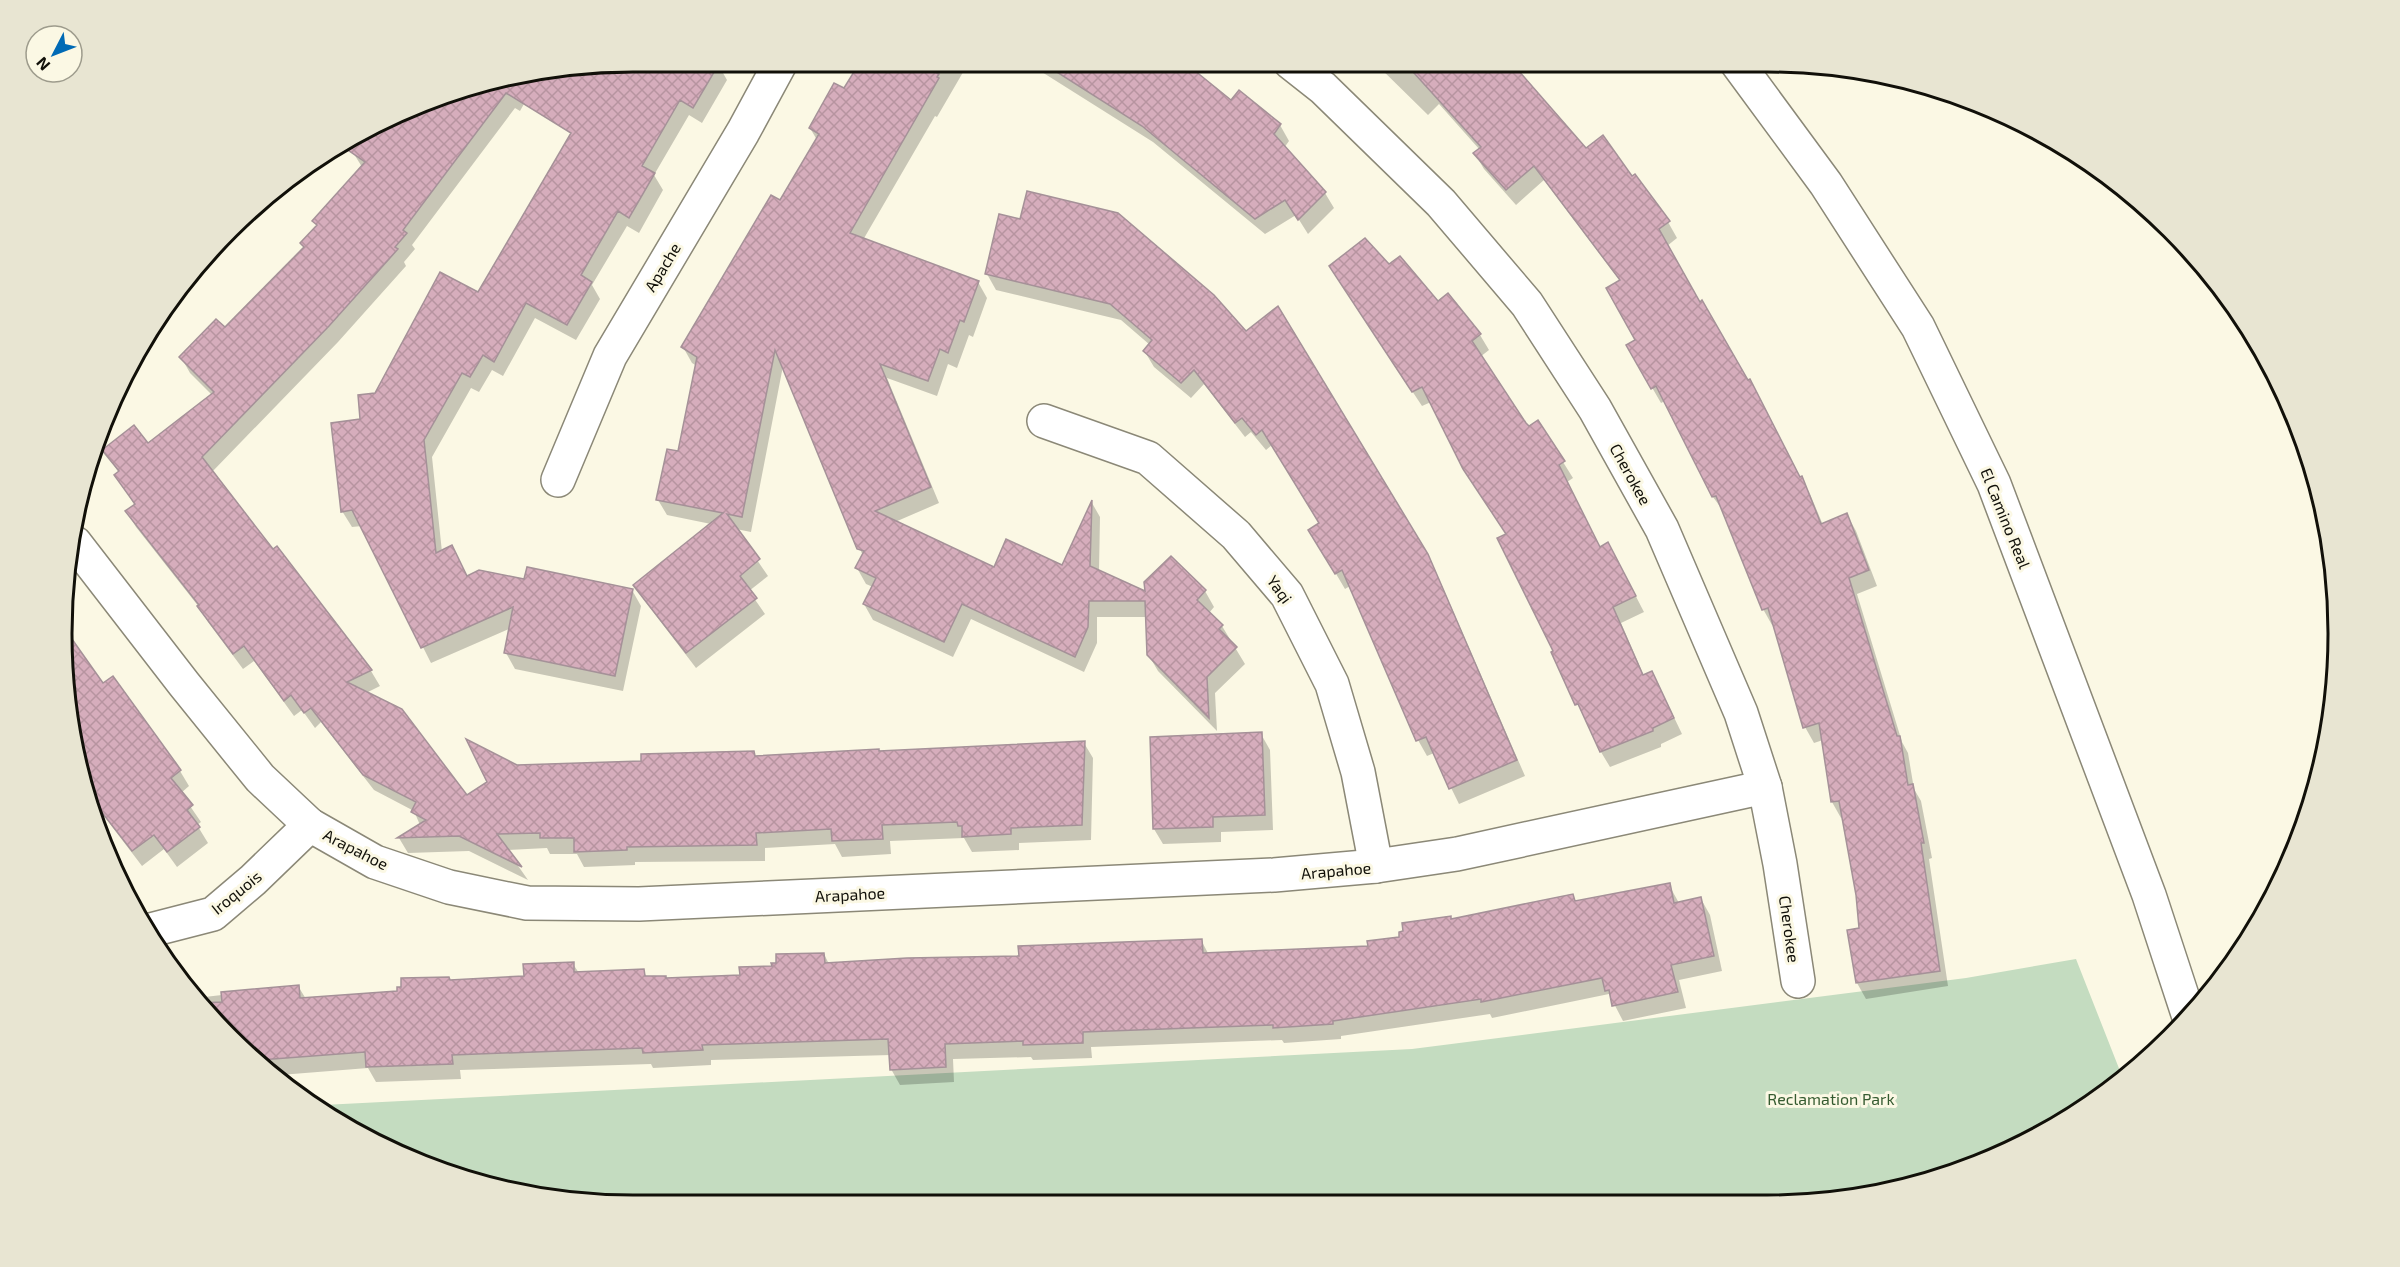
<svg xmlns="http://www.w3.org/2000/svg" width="2400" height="1267" viewBox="0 0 2400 1267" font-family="'Exo 2',sans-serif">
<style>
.park{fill:#c4dcc0}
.shadow{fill:#0003}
.building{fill:url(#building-cross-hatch);stroke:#a59198;stroke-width:1.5}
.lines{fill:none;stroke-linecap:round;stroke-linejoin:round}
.street-casing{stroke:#8b8877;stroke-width:36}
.secondary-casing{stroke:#8b8877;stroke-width:36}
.street{stroke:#fff;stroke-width:33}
.secondary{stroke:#fff;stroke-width:33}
.labels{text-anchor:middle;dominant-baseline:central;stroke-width:6;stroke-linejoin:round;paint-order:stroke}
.street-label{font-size:16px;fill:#111009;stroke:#fbf8e4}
.park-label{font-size:16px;fill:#355b30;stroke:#fbf8e4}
.rim{fill:none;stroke:#111009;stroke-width:3}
</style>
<defs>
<pattern id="building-cross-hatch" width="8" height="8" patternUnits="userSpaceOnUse" patternTransform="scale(1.5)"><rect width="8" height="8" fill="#d6adbc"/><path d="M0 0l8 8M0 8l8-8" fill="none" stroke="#b794a0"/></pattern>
</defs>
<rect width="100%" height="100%" fill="#fbf8e4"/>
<polygon class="park" points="2076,959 2122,1076 2085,1109 1985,1162 1842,1201 596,1204 486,1186 380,1146 323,1105 1412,1049 1966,978"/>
<g class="shadow">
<polygon points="634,62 721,62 719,66 727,80 702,123 689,115 654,175 663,190 639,233 627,226 592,285 600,299 576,340 535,318 503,376 492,370 479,392 471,388 432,457 442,552 467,577 632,590 641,606 623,691 515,669 506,653 511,628 431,663 362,526 352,527 342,511 362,421 376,395 478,294 573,134 571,132 610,65"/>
<polygon points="861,62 969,62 937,117 935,116 863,240 978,282 987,298 973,337 969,335 957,368 948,364 937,396 887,378 939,503 895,522 994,569 1062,567 1092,503 1100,517 1099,571 1146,593 1205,591 1214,607 1209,613 1222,626 1245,664 1215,693 1217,731 1158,671 1148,654 1147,617 1097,617 1097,643 1084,672 971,619 953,657 873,620 864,604 873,587 866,584 857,568 863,556 783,366 751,532 736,529 768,576 749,591 765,614 696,668 644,600 635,585 711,524 667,515 658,500 679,453 697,366 692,363 683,347 780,202 817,140 810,128 845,90"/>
<polygon points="1026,62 1181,62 1231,103 1239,92 1280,125 1289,141 1284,148 1325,193 1334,208 1308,234 1296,215 1265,234 1153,142"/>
<polygon points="1374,62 1507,62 1585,150 1632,178 1634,176 1668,222 1677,238 1667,246 1810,494 1823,525 1847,515 1856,531 1877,586 1857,594 1902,742 1908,753 1914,789 1921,801 1932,858 1929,859 1948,986 1866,999 1857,983 1849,931 1860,930 1858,895 1843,817 1841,818 1832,802 1823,740 1814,743 1805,727 1774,624 1772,625 1763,609 1724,512 1713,497 1665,401 1661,403 1628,346 1638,341 1620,281 1544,180 1516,205 1484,169 1475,154 1480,150 1439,104 1428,115"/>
<polygon points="539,77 520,111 515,108 412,245 415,249 404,262 406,266 338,342 212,472 273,551 277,548 371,671 380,686 366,693 467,797 517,767 643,762 754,753 756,757 1084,743 1093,758 1091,840 1019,843 1019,850 972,852 964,838 890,841 891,854 842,857 835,844 765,848 765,861 635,862 635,865 584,867 577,854 550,854 547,848 507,850 528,880 469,851 408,853 399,838 420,825 414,811 374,790 321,722 315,728 302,710 294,716 254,661 243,669 208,622 199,607 136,527 127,512 135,506 116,475 119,473 104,450 148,445 212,395 190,373 181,357 225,329 305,248 317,227 314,221 362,167 354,154 369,135 449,92"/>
<polygon points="1021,221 1427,555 1436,572 1525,776 1459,804 1434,753 1427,756 1418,740 1350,586 1345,589 1310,530 1321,524 1272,445 1266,450 1251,432 1245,437 1204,384 1191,398 1154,367 1145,352 1150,345 1121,320 996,290 987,274"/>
<polygon points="1389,266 1480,335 1489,350 1480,357 1529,428 1538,422 1573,478 1567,482 1600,548 1617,560 1644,612 1621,623 1644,676 1660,688 1682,734 1661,744 1661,747 1610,767 1601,752 1553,653 1555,652 1507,535 1431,402 1422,406 1340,282"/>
<polygon points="66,639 102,685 180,771 189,786 181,793 201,822 197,825 208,843 177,867 164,849 142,866 94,803 63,671"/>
<polygon points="1261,734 1270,750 1273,830 1221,832 1221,842 1163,844 1154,829"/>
<polygon points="1669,885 1679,903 1701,899 1710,915 1722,971 1679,980 1686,1008 1623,1021 1609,994 1492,1018 1490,1014 1341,1036 1341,1039 1284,1043 1282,1040 1091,1047 1092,1058 1033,1060 1031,1057 953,1059 954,1082 900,1085 891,1069 891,1055 711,1060 711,1065 653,1068 651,1064 460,1070 461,1079 376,1082 368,1068 280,1075 229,1038 196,998 298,986 306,999 399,992 450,981 526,978 573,964 579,973 643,971 647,977 666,979 741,976 824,954 829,964 1021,958 1201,940 1209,955 1370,948 1452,921 1572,895 1576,902"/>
</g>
<g class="building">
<polygon points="633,62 720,62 693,108 680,100 642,166 655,173 629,218 618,211 581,275 592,282 567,325 526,303 494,362 483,355 470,377 462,373 424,440 436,553 452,545 467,576 479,570 524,579 527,567 633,589 615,676 504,653 513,607 421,648 352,510 341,512 331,423 360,419 358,395 375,393 440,272 478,292 571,133 506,93 403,230 407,233 395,247 398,249 329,326 202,457 273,549 277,546 372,670 347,682 402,709 467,795 487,782 466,739 517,765 641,761 641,754 754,751 755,756 879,749 879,751 1085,741 1082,825 1011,828 1011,834 962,837 962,826 958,826 957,822 882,825 883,839 832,841 831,829 756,833 757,845 627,847 627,850 574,852 574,838 540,838 540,833 497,834 522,867 459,836 397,838 426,820 411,812 416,802 363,775 311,708 304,713 291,695 284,701 244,646 233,654 197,606 199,605 125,511 135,504 114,475 119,471 102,450 134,425 148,443 214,392 179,357 216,319 225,327 304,247 300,243 317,225 312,221 365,162 345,148 449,92"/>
<polygon points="860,62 916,62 939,74 937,77 939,78 850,233 979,281 964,322 960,320 948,353 940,349 928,381 880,364 931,487 875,511 994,567 1006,539 1062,565 1092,500 1090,566 1145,591 1144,582 1171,556 1206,590 1197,600 1223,625 1219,629 1237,647 1207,677 1209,718 1147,655 1145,601 1089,601 1088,627 1075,657 962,604 944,642 863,604 876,578 855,568 864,551 857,549 775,350 742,517 727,514 760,559 740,576 757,598 686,653 633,585 723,513 656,500 667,449 678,451 697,357 681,347 771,195 780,200 819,134 809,128 834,83 844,88"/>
<polygon points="1041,62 1184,62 1231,100 1239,90 1281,124 1274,134 1326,192 1298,220 1285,200 1255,219 1142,126"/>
<polygon points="1404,62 1511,62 1586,148 1603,135 1632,176 1635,174 1670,221 1659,229 1700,302 1702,300 1748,380 1750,379 1800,477 1802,476 1821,524 1847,513 1869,570 1849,578 1897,736 1900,736 1908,785 1913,784 1924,843 1921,843 1940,971 1856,983 1847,930 1859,928 1856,895 1839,801 1831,802 1819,723 1803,728 1768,608 1762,610 1716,496 1712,497 1656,386 1651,389 1626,345 1635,340 1606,288 1620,280 1534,166 1506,190 1473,153 1481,147"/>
<polygon points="1027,191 1118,213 1214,295 1246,331 1278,306 1428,554 1517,760 1449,789 1426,737 1416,741 1342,570 1335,574 1308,530 1319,523 1262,430 1256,435 1242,418 1235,423 1194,370 1181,383 1143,351 1152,340 1110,304 985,274 999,214 1020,219"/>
<polygon points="1365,238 1389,264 1400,256 1438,301 1448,293 1481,334 1472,341 1526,423 1529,426 1538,420 1565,461 1559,465 1600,547 1608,542 1636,596 1613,607 1643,675 1652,671 1674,718 1653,728 1653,731 1600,752 1578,704 1575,705 1551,652 1553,651 1497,538 1506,534 1463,469 1422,387 1412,392 1329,266"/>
<polygon points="67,632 103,683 113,676 181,770 171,778 193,805 187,810 200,827 167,852 154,835 132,851 93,801 63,671"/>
<polygon points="1262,732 1265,815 1213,817 1213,827 1153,829 1150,737"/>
<polygon points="1670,883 1674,903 1701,897 1714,956 1671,965 1678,992 1612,1006 1609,990 1605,991 1602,978 1481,1002 1481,999 1333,1021 1333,1024 1273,1028 1273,1025 1083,1032 1083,1043 1023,1045 1023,1041 945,1044 946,1067 890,1070 888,1039 702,1045 703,1050 643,1053 642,1048 452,1055 453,1064 366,1067 365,1052 260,1060 229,1038 200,1003 222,1002 221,992 299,985 300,998 397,991 397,987 401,987 401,978 449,977 450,980 524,976 523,964 574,962 574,972 644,969 645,976 666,976 666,978 740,975 739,967 772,966 771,963 776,963 776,954 824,953 825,963 907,958 1019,956 1018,946 1202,939 1203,953 1368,946 1367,941 1399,937 1399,932 1403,931 1402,923 1451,916 1451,919 1573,894 1575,901"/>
</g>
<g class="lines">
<g class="street-casing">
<g id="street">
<polyline points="1290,62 1323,88 1441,203 1527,304 1595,409 1662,529 1741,713 1765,787 1780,864 1798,981"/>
<polyline points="1044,421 1148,458 1236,535 1287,595 1332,684 1358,772 1376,866"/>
<polyline points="558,480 610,356 743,132 781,62"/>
<polyline points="75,543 184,684 260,778 310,825 375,862 449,887 527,903 639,904 1274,875 1376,866 1457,854 1765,787"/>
<polyline points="147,931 213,914 253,880 310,825"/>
</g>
</g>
<g class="secondary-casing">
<polyline id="secondary" points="1737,63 1826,184 1918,327 1994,484 2149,895 2189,1017"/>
</g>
<use href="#street" class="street"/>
<use href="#secondary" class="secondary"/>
</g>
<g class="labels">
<g class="street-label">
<text transform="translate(662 267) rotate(-59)">Apache</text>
<text transform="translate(1631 474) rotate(61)">Cherokee</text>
<text transform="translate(2006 518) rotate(68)">El Camino Real</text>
<text transform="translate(1280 589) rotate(54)">Yaqi</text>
<text transform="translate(356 849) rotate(27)">Arapahoe</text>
<text transform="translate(1336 870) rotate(-5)">Arapahoe</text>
<text transform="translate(236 892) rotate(-39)">Iroquois</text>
<text transform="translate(850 894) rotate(-3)">Arapahoe</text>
<text transform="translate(1790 929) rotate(82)">Cherokee</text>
</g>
<g class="park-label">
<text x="1831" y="1098">Reclamation Park</text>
</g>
</g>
<path d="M0 0H2400V1267H0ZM633 72H1767A561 561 0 0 1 2328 633V634A561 561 0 0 1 1767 1195H633A561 561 0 0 1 72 634V633A561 561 0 0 1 633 72Z" fill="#e8e5d2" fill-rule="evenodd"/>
<path class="rim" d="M633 72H1767A561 561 0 0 1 2328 633V634A561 561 0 0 1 1767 1195H633A561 561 0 0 1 72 634V633A561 561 0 0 1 633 72Z"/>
<g transform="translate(54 54) rotate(228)"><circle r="28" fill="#fbf8e4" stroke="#9d9b8c" stroke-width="1.5"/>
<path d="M0-4.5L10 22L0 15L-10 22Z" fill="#006ab5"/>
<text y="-9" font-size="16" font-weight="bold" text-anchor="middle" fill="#111009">N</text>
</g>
</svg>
